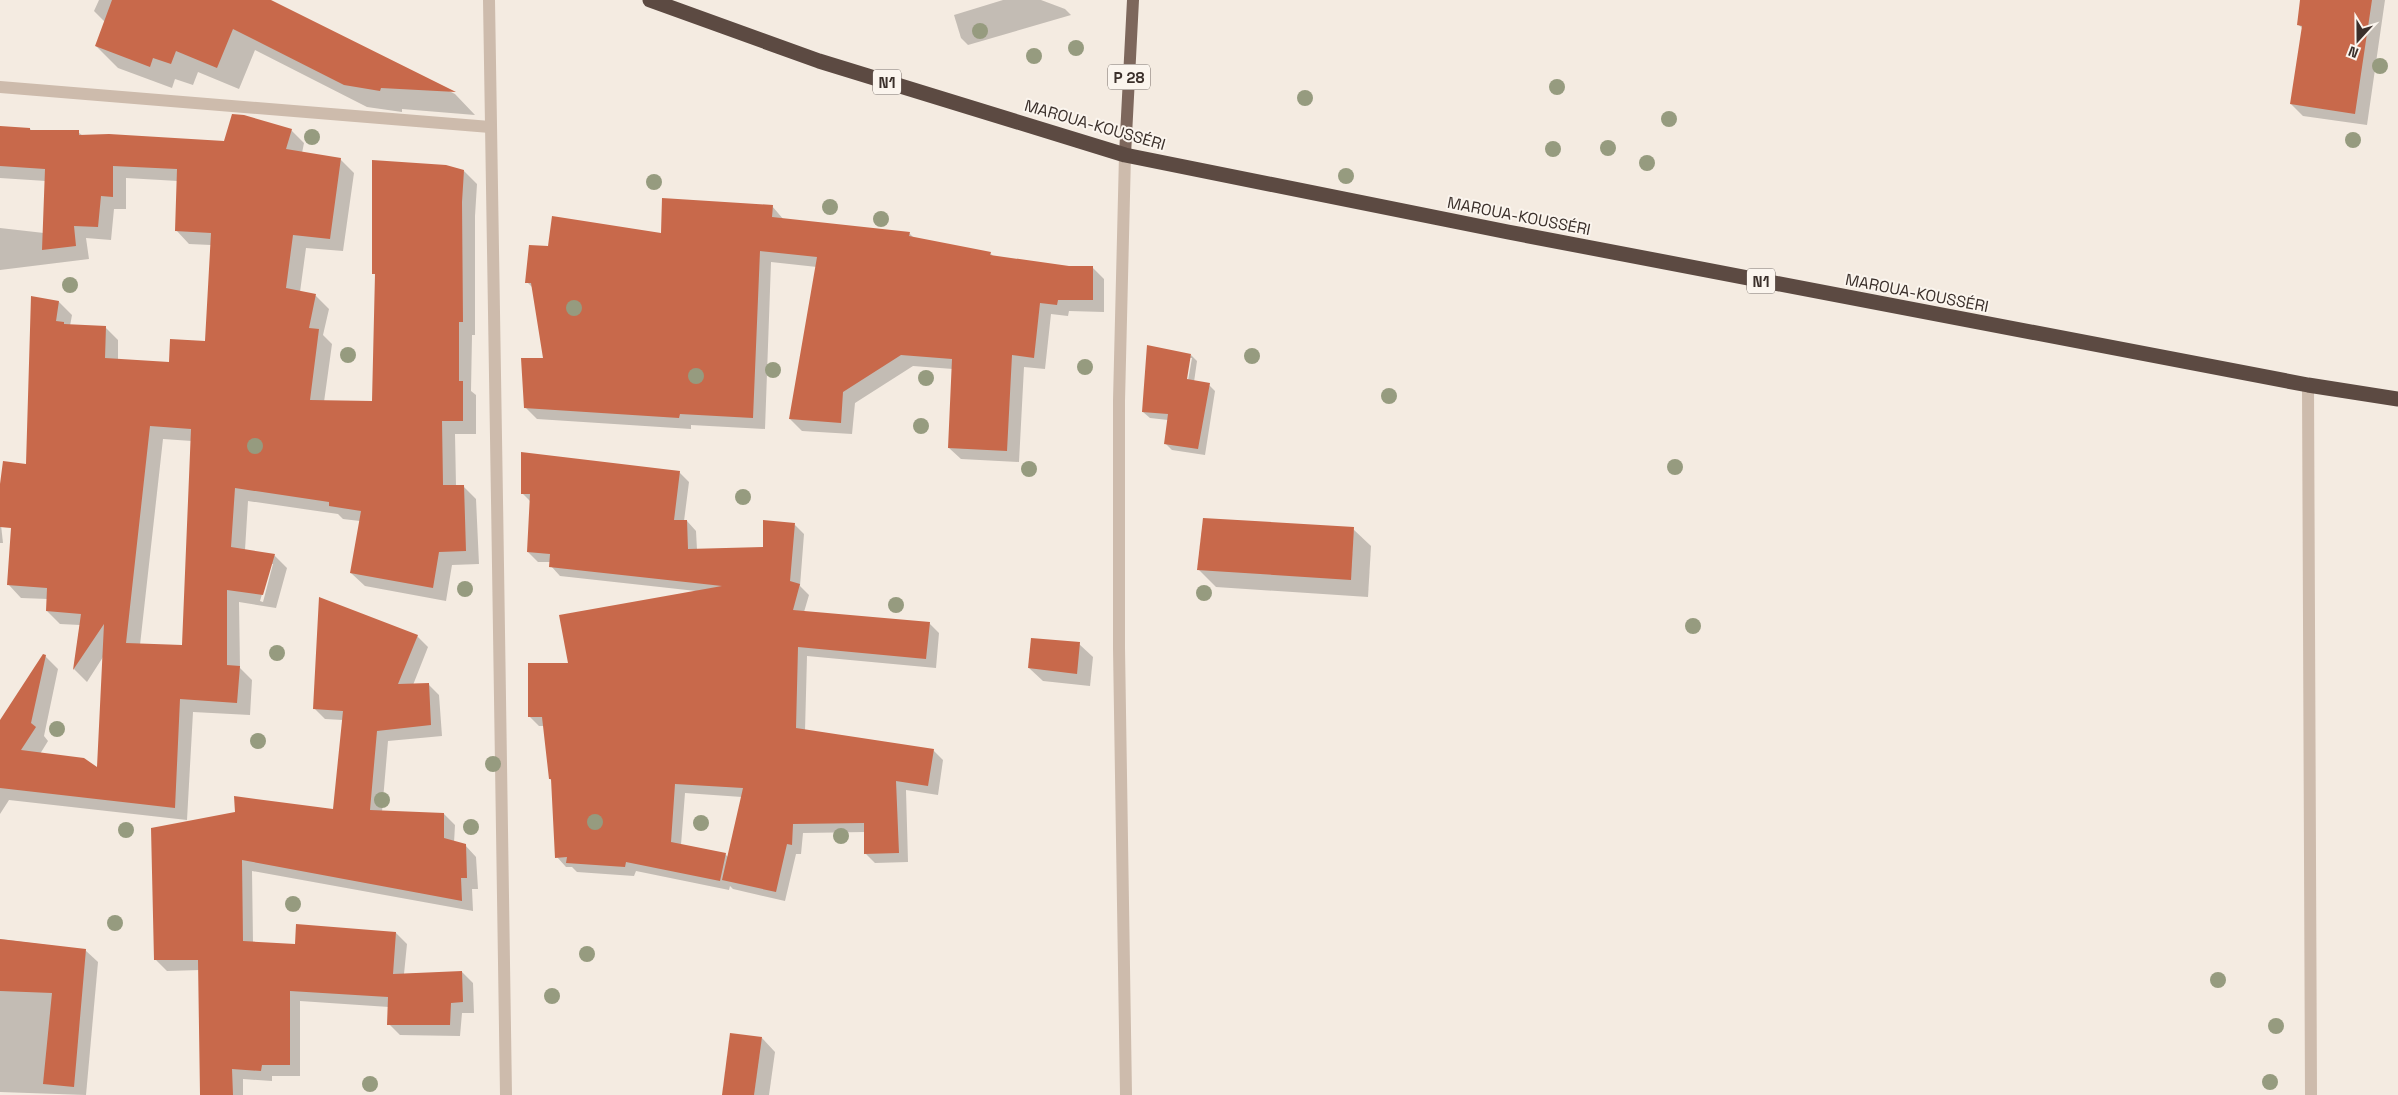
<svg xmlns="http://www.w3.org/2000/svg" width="2398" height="1095" viewBox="0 0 2398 1095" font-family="'Space Grotesk',sans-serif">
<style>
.shadow{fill:#0003;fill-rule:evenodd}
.building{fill:#c8694b;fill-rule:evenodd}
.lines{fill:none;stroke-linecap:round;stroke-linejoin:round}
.minor{stroke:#cdbbac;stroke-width:12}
.major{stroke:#7d675c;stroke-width:12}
.highway{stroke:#5c4a42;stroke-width:15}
.tree{fill:#969b7f}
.labels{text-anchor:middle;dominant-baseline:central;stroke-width:4;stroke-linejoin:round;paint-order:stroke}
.shield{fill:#fbf5ee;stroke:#756b66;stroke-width:1}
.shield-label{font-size:15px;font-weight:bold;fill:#3b302b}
.street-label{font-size:16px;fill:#3b302b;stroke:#fbf5ee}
</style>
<rect width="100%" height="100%" fill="#f4ebe1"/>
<g class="shadow">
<polygon points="99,0 267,0 455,94 475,115 402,109 402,112 367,107 255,50 239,89 198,72 193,85 175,79 172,88 118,68 96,46 105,22 94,11"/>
<polygon points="1003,0 1041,0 1065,9 1071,15 968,45 961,38 954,15"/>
<polygon points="2302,0 2385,0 2367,125 2303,116 2291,104 2303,29 2299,25"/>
<path d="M0,127l30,2 2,2 46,1 5,4 142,7 66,-13 13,13 -2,10 38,6 14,14 -11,78 -37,-3 -6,44 16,4 13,13 -6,26 9,9 -8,58h50l2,-126 -2,-3 90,-102 13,13 -2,32v119h-3l-1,56 5,4v39h-21l1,52h7l13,13 3,65 -27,1 -6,36 -81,-15 -14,-13 9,-52 -17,-2 -5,-5 -90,-13 -3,49 29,5 13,13 -11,40 -37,-6 1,66 12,12 -2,35 -57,-3 -6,108 -178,-20 -9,14v-92l45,-66 13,13 -14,67 4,5 -8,13 59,15 4,-112 -16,25 -13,-13 6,-44 -20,-1 -13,-13 1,-12 -27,-1 -13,-14 16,-25 8,-262 27,5 13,13 -2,11 35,1 13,13v20l52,3 36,-20 5,-98 -22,-1 -13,-14 2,-49 -52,-3v31h-12l-3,31 -25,-2 3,21 -89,11v-42l44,5 2,-52 -46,-3zM163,439l29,2 -9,205 -43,-1zM271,564h2l-10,38 -3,-1z"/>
<polygon points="772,206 784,220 909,233 915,239 990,253 994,257 1069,267 1092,267 1104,279 1104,312 1069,311 1068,316 1051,314 1045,369 1024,367 1019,462 961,459 949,448 953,369 913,366 855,403 852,434 802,431 790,419 817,267 771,262 765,429 691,425 691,429 537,419 525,407 544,359 533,288 527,282 549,247 663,234"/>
<path d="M1191,355l6,6 -3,21 15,3 6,6 -10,64 -33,-5 -7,-7 3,-23 -18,-2 -7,-6zM1189,358h3l-5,28 -3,-1z"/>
<path d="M679,472l10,10 -5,39h3l9,10 1,19 67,-1 31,-24 9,9 -4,52 9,9 -5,17 125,11 10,10 -3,35 -129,-12 -2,75 128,19 10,10 -5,35 -32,-5 2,72 -33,1 -9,-9 -1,-22 -62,1 -2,21h-5l-11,47 -52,-12 -3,-3 -1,4 -93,-19 -2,5 -57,-4 -5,-5h-6l-9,-10 -5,-76 -2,-2 -5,-53h-6l-10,-10 40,-52 127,-73 -136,-15 -9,-10v-4h-13l-10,-10 3,-50 -8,-8zM685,793l57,4 -14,60 -3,-3 -44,-9z"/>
<polygon points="0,516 3,543 0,543"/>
<polygon points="1353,529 1371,546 1368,597 1216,587 1198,569"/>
<polygon points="417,636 428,647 413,685 428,684 439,695 442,736 388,741 382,812 444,814 455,825 454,843 465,845 476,857 478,889 472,889 473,911 252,871 253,943 296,945 396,933 407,944 404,974 462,972 473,983 474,1013 462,1013 460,1036 400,1035 389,1024 389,1007 300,1001 300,1076 272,1076 272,1081 243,1079 243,1095 202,1095 200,970 167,971 156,960 153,829 334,811 343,720 325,719 314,708"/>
<polygon points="1079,644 1093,657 1090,686 1043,681 1029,668"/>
<polygon points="0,939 85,950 98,962 86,1095 0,1092"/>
<polygon points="762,1038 775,1052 769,1095 724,1095"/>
</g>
<g class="building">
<polygon points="112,0 271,0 456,92 381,88 380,91 344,85 233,29 217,68 176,51 171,64 153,58 150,67 95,46"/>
<polygon points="2300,0 2372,0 2355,114 2290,104 2302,26 2297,25"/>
<path d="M232,114l12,1 48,14 -6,20 55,9 -11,81 -37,-4 -7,53 30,6 -7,34 10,1 -9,71 62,1 3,-127h-3v-114l74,5 18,5 -2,32 1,120h-4v59h4v40h-21l1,64h21l2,66 -27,1 -6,36 -83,-15 11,-62 -32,-5v-4l-94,-14 -4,59 44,7 -12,41 -36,-5v75l13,1 -3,37 -57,-4 -5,109 -175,-20v-68l43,-66 3,1 -15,68 5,4 -15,23 63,8 13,9 7,-143 -31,46 8,-56 -35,-3 1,-23 -40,-3 4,-57 -11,-1v-43l3,-23 23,3 5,-168 28,5 -3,20 8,1v2l42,2 -1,32 64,4 1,-23 35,2 6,-108 -36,-2 2,-62 -64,-3v31l-12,-1 -3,31 -24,-1 2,20 -34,4 3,-81 -45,-3v-40l30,2v2h49v5l30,-1 115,7zM150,426l41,3 -9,216 -56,-2z"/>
<polygon points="662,198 773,205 772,217 910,232 909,236 991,252 990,255 1069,266 1093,266 1093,300 1058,300 1057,305 1040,303 1034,358 1012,355 1007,451 948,448 952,359 901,355 843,392 841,423 789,419 817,257 760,251 753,418 680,414 679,418 524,408 521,358 543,358 531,283 525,283 529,245 548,246 552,216 661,233"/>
<polygon points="1147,345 1191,354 1187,379 1210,383 1198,449 1164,444 1168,414 1142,412"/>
<polygon points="521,452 680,471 674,520 687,520 688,549 763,547 763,520 795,523 790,581 800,584 793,610 930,622 926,659 798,647 796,728 934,749 928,786 896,781 899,853 864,854 864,823 793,824 792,845 787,844 776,892 722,880 743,788 675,784 671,842 726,853 720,881 626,862 625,867 566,863 567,857 555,858 551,779 549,779 542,717 528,717 528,663 568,663 559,615 722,586 549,567 550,554 527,552 530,494 521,494"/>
<polygon points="1203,518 1354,527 1351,580 1197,570"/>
<polygon points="319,597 418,635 398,684 429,683 431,725 377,731 370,810 444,813 444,838 466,844 467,878 461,878 462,901 242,860 243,941 295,944 296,924 396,932 393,974 462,971 463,1002 451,1003 450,1025 387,1025 388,997 290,991 290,1065 262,1065 261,1071 232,1069 233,1095 200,1095 198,960 154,960 151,828 235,812 234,796 333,809 343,711 313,709"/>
<polygon points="1031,638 1080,642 1077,674 1028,668"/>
<polygon points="0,939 86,949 74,1087 43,1084 52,993 0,991"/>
<polygon points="730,1033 762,1037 754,1095 722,1095"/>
</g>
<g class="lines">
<g class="minor">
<path d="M489,0c4,365 14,730 17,1095"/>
<polyline points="0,87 490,127"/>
<polyline points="1125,155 1119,401 1119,648 1126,1095"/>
<polyline points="2308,385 2311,1095"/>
</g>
<polyline class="major" points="1125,155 1133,0"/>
<polyline class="highway" points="650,0 819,61 1125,155 1508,232 2308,385 2398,399"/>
</g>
<g class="tree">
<circle cx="980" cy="31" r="8"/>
<circle cx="1076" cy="48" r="8"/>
<circle cx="1034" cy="56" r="8"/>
<circle cx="2380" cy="66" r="8"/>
<circle cx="1557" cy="87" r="8"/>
<circle cx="1305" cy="98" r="8"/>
<circle cx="1669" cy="119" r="8"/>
<circle cx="312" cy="137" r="8"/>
<circle cx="2353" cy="140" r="8"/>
<circle cx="1608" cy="148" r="8"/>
<circle cx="1553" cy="149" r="8"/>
<circle cx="1647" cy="163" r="8"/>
<circle cx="1346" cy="176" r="8"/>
<circle cx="654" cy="182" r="8"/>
<circle cx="830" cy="207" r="8"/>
<circle cx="881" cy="219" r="8"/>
<circle cx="70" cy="285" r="8"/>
<circle cx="574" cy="308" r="8"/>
<circle cx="348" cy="355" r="8"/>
<circle cx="1252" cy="356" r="8"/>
<circle cx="1085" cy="367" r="8"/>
<circle cx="773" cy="370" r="8"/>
<circle cx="696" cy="376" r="8"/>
<circle cx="926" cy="378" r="8"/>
<circle cx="1389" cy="396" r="8"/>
<circle cx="921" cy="426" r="8"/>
<circle cx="255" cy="446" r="8"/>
<circle cx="1675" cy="467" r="8"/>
<circle cx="1029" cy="469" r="8"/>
<circle cx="743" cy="497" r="8"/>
<circle cx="465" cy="589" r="8"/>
<circle cx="1204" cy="593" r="8"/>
<circle cx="896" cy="605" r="8"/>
<circle cx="1693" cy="626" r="8"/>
<circle cx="277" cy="653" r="8"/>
<circle cx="57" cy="729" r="8"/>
<circle cx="258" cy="741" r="8"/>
<circle cx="493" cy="764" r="8"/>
<circle cx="382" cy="800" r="8"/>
<circle cx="595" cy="822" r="8"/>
<circle cx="701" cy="823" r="8"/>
<circle cx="471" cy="827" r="8"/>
<circle cx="126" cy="830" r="8"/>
<circle cx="841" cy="836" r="8"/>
<circle cx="293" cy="904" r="8"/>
<circle cx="115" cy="923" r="8"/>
<circle cx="587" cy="954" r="8"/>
<circle cx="2218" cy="980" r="8"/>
<circle cx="552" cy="996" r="8"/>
<circle cx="2276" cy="1026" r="8"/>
<circle cx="2270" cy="1082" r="8"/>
<circle cx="370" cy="1084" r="8"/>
</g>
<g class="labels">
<g class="shield">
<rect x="1108" y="64.5" width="42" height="25" rx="4"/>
<rect x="873" y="69.5" width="28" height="25" rx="4"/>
<rect x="1747" y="268.5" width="28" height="25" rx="4"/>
</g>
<g class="shield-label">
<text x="1129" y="77">P 28</text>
<text x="887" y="82">N1</text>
<text x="1761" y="281">N1</text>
</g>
<g class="street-label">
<text transform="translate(1095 125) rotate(16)">MAROUA-KOUSSÉRI</text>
<text transform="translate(1519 216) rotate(11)">MAROUA-KOUSSÉRI</text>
<text transform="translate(1917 293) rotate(11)">MAROUA-KOUSSÉRI</text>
</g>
</g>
<g transform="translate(2358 40) rotate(201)" stroke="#fbf5ee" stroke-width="4" paint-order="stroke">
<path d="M0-4L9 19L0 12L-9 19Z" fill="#3b302b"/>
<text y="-8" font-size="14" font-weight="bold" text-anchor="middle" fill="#3b302b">N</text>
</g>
</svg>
